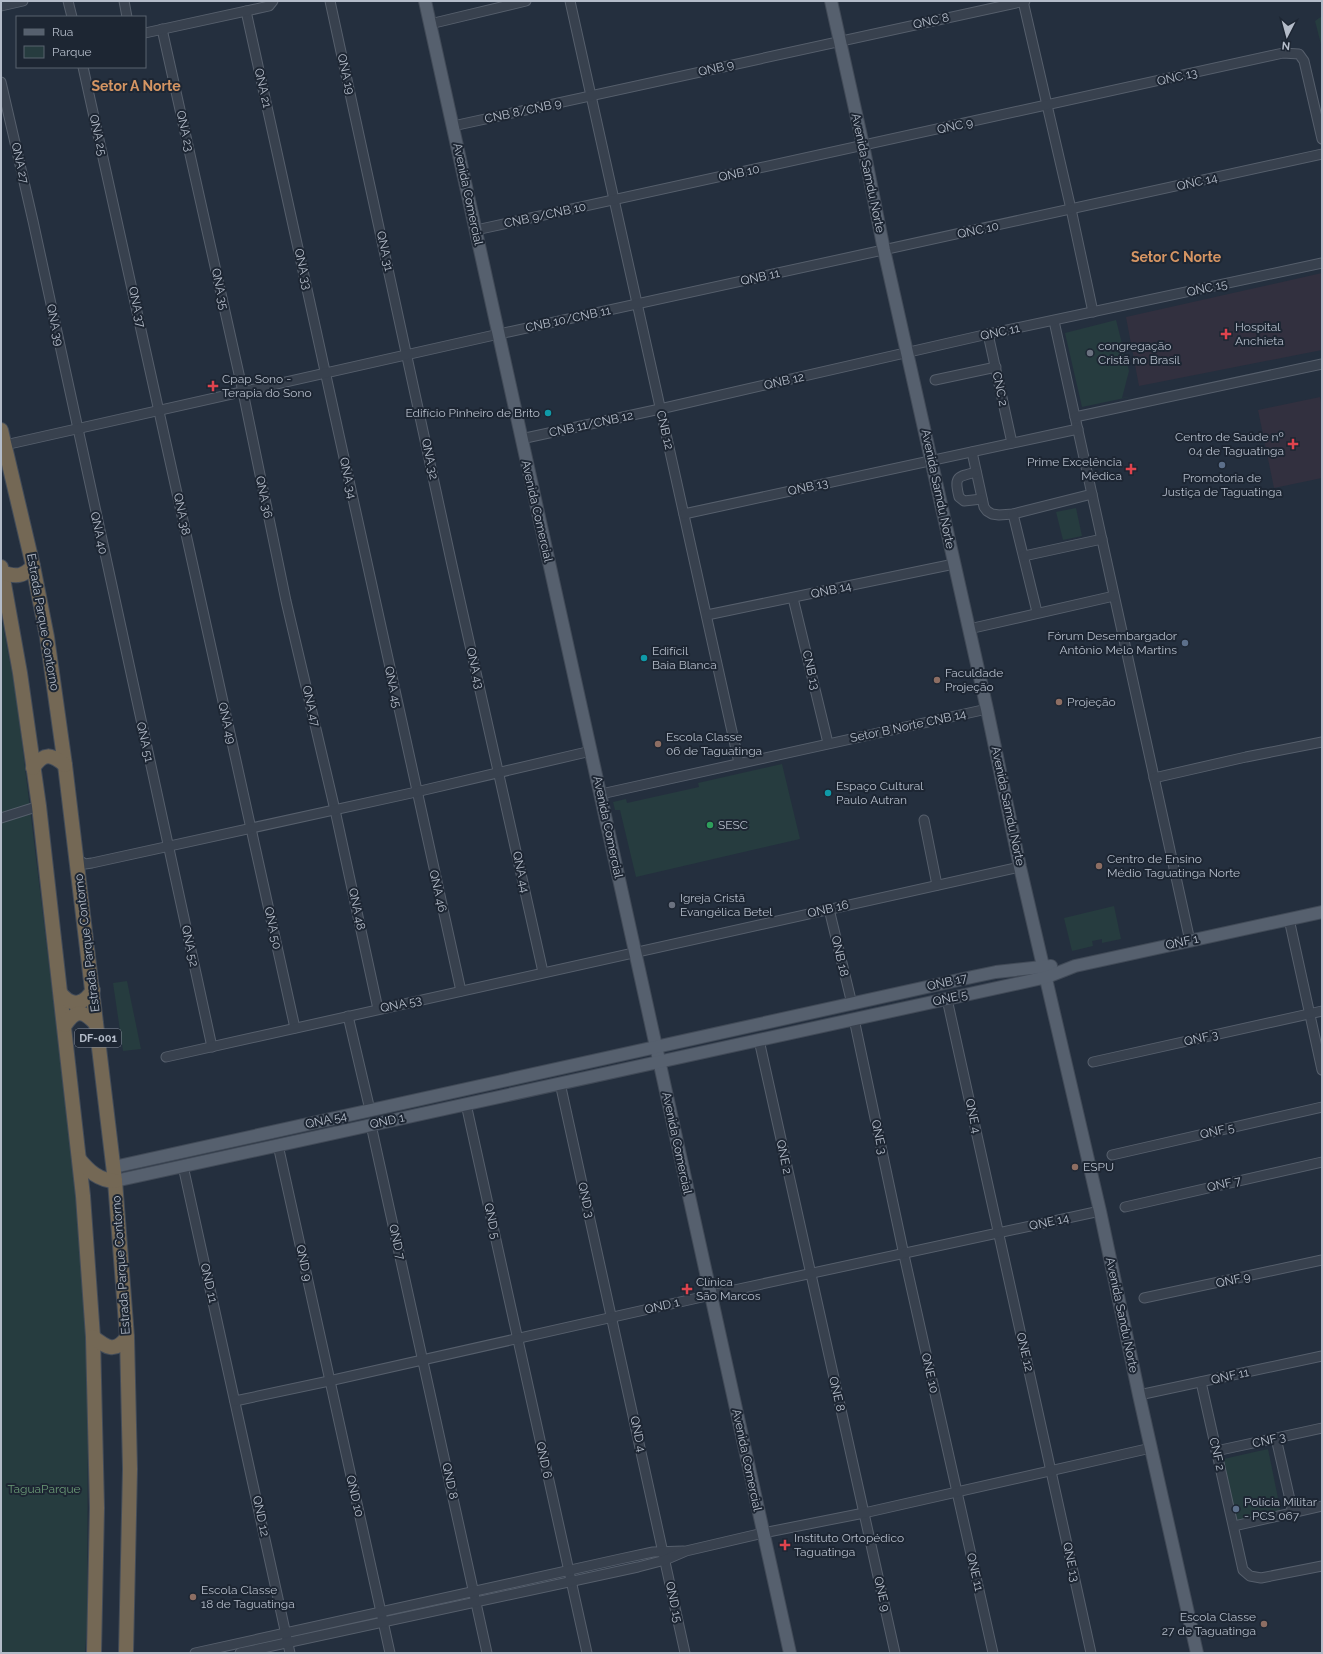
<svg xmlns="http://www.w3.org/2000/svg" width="1323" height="1654" viewBox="0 0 1323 1654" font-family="Raleway,sans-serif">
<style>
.medical{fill:#32303f}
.green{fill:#263c3f}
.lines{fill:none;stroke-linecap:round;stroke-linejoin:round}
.minor-casing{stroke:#565f6c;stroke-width:11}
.major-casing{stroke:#414a57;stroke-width:14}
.highway-casing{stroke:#434c59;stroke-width:16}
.minor{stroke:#38414e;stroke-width:9}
.major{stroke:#56606e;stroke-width:12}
.highway{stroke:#746855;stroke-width:14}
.health-dot{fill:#e0444e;stroke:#1d2633;stroke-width:1.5}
.worship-dot{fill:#6b7280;stroke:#1d2633;stroke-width:1.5}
.culture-dot{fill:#0f9aa8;stroke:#1d2633;stroke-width:1.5}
.service-dot{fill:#5c6f8a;stroke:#1d2633;stroke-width:1.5}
.education-dot{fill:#8d6e63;stroke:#1d2633;stroke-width:1.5}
.leisure-dot{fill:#2e9e5b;stroke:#1d2633;stroke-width:1.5}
.labels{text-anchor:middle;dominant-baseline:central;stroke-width:4;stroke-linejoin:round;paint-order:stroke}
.shield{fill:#1d2633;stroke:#878f9c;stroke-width:1}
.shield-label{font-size:11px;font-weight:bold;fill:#b4bcc9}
.street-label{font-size:12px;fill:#b4bcc9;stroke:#1d2633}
.poi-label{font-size:12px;fill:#b4bcc9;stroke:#1d2633;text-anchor:start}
.park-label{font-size:12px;fill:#6b9a76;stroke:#1d2633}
.quarter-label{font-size:14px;font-weight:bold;fill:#d59563;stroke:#1d2633}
</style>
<rect width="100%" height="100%" fill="#242f3e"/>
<g class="medical">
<polygon points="1322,273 1322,350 1139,386 1126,317"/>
<polygon points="1320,397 1322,407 1322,478 1274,488 1258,410"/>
</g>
<g class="green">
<polygon points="1322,16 1322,48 1315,21"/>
<polygon points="1116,320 1129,371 1122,398 1134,396 1082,407 1065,333"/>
<polygon points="1076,508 1082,536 1063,540 1056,512"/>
<polygon points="1,616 16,694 37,866 72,1154 84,1289 88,1387 87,1626 85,1653 1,1653"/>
<polygon points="782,764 800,839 636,877 620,810 615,810 613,802 626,799 627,803 699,787 698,783"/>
<polygon points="1114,906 1121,939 1102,943 1102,939 1092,941 1093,946 1072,951 1064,918"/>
<polygon points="127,981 141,1049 123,1051 113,983"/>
<polygon points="1268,1449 1281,1513 1233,1521 1219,1460"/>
</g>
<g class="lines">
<g class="minor-casing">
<g id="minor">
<polyline points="68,1 72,17"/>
<polyline points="124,1 127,17"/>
<polyline points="330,1 452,565 543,972"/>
<polyline points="570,1 739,763"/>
<polyline points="1023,1 1071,209 1093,312"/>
<polyline points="1,6 23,1"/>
<polyline points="246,11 461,991"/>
<polyline points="430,24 526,1"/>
<polyline points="162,29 243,392 286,601 335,810 378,1009"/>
<polyline points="145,33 269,6 273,1"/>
<polyline points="83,67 295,1028"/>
<polyline points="1,82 33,221 212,1047"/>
<polyline points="453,126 1025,1"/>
<polyline points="476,230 1283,53 1299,54 1304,61 1322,139"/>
<polyline points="1054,321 1190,941"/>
<polyline points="988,334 1012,443"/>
<polyline points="935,380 996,367"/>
<polyline points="1075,417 1322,364"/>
<polyline points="521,439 660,409 988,334 1322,263"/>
<polyline points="5,445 499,334 1322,154"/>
<polyline points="972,452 984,507 987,511 992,514 999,515 1013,514 1092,494"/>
<path d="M976,472c-19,5 -22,4 -17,25l5,4 18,-2"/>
<polyline points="684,514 1078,429"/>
<polyline points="1013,514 1037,612"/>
<polyline points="1024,556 1102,539"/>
<polyline points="793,598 828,743"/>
<polyline points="707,615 954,564"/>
<polyline points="969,629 1114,596"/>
<polyline points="1154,778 1246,757 1322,742"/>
<polyline points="601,794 987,709"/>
<polyline points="1,818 39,806"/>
<polyline points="924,820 937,885"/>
<polyline points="77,859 85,864 92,863 416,792 591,751"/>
<polyline points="829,909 852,1004"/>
<polyline points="1289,919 1322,1070"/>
<polyline points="947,999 1091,1653"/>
<polyline points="348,1016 370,1110"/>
<polyline points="854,1019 904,1255 993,1653"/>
<polyline points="759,1040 895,1653"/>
<polyline points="166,1057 1020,867"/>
<polyline points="1093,1062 1322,1011"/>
<polyline points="560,1083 685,1653"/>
<polyline points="466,1104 587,1653"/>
<polyline points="371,1125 487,1653"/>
<polyline points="278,1145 390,1653"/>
<polyline points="1112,1155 1322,1107"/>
<polyline points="183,1166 290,1653"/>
<polyline points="1125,1207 1322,1162"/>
<polyline points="1144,1298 1322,1260"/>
<polyline points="1201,1382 1243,1570 1250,1576 1261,1578 1322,1566"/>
<polyline points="1139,1395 1322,1356"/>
<polyline points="235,1401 329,1381 711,1295 1100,1211"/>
<polyline points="1276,1438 1293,1513"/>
<polyline points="1216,1451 1322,1428"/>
<polyline points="1234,1526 1322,1506"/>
<polyline points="195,1653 620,1559 653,1552 683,1551"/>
<polyline points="240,1653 638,1567 665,1560 686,1551 763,1533 864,1513 1151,1448"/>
</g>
</g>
<g class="major-casing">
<g id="major">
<polyline points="425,1 790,1653"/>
<polyline points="831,1 863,145 884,250 987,709 1020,867 1100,1211 1139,1395 1197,1653"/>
<polyline points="114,1167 972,977 996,972 1051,966"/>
<polyline points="115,1181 1047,977 1075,966 1322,912"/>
</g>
</g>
<g class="highway-casing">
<g id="highway">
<polyline points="1,430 33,566 47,637 65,765 115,1181 127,1337 130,1469 126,1653"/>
<polyline points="1,567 20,673 39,806 83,1196 93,1337 97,1508 94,1653"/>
<path d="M2,572c14,6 22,4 31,-6"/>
<path d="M33,768c11,-16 18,-14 32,-3"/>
<path d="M61,994c12,14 23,10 32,-4"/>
<path d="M65,1025c11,-16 18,-15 31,-1"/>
<path d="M79,1159c10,12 19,21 36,22"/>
<path d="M93,1337c13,10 22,17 34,0"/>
</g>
</g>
<use href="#minor" class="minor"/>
<use href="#major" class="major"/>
<use href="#highway" class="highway"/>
</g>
<g class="health-dot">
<path d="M1224 328h4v4h4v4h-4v4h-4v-4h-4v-4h4z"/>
<path d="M211 380h4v4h4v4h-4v4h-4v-4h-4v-4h4z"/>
<path d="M1291 438h4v4h4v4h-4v4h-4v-4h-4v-4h4z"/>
<path d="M1129 463h4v4h4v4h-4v4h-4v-4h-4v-4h4z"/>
<path d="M685 1283h4v4h4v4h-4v4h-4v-4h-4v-4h4z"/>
<path d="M783 1539h4v4h4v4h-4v4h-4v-4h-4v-4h4z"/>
</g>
<g class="worship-dot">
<circle cx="1090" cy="353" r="4"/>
<circle cx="672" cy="905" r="4"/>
</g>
<g class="culture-dot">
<circle cx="548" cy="413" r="4"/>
<circle cx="644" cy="658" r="4"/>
<circle cx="828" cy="793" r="4"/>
</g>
<g class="service-dot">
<circle cx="1222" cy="465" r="4"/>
<circle cx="1185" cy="643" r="4"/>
<circle cx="1236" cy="1509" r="4"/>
</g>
<g class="education-dot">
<circle cx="937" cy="680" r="4"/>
<circle cx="1059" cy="702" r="4"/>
<circle cx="658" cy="744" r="4"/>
<circle cx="1099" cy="866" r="4"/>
<circle cx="1075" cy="1167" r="4"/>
<circle cx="193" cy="1597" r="4"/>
<circle cx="1264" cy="1624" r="4"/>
</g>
<circle class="leisure-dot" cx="710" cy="825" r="4"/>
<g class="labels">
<rect class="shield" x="75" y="1029" width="46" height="18" rx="3"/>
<g class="shield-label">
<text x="98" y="1038">DF-001</text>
</g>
<g class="street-label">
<text transform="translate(931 21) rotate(-12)">QNC 8</text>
<text transform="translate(716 68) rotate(-13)">QNB 9</text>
<text transform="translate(346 74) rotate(77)">QNA 19</text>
<text transform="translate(1177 77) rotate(-13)">QNC 13</text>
<text transform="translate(263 88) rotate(77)">QNA 21</text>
<text transform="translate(523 111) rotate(-12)">CNB 8/CNB 9</text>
<text transform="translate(955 126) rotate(-12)">QNC 9</text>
<text transform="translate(185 131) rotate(77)">QNA 23</text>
<text transform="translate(98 135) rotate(77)">QNA 25</text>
<text transform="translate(20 163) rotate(77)">QNA 27</text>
<text transform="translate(739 173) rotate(-12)">QNB 10</text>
<text transform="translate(868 173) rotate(78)">Avenida Samdu Norte</text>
<text transform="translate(1197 182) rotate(-13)">QNC 14</text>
<text transform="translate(468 194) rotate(78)">Avenida Comercial</text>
<text transform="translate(545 215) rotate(-12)">CNB 9/CNB 10</text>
<text transform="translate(978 230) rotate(-12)">QNC 10</text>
<text transform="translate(385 251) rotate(78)">QNA 31</text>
<text transform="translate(303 269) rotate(77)">QNA 33</text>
<text transform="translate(760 277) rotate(-12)">QNB 11</text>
<text transform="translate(1207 288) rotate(-12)">QNC 15</text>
<text transform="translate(220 289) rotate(78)">QNA 35</text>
<text transform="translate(137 307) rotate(78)">QNA 37</text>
<text transform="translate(568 319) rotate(-12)">CNB 10/CNB 11</text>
<text transform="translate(55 325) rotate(78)">QNA 39</text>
<text transform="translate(1000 332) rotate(-12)">QNC 11</text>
<text transform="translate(784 381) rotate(-13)">QNB 12</text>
<text transform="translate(1000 389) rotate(78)">CNC 2</text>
<text transform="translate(591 424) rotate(-12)">CNB 11/CNB 12</text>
<text transform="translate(665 430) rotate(77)">CNB 12</text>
<text transform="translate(430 459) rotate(78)">QNA 32</text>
<text transform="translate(348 478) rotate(78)">QNA 34</text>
<text transform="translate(808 487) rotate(-12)">QNB 13</text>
<text transform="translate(938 489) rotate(78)">Avenida Samdu Norte</text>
<text transform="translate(264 497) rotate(78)">QNA 36</text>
<text transform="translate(537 511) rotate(77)">Avenida Comercial</text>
<text transform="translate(182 514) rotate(78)">QNA 38</text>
<text transform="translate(99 533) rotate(78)">QNA 40</text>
<text transform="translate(831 590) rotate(-12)">QNB 14</text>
<text transform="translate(43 622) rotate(80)">Estrada Parque Contorno</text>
<text transform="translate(475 668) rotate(77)">QNA 43</text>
<text transform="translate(811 670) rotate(77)">CNB 13</text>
<text transform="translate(393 687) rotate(78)">QNA 45</text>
<text transform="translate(311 706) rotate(77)">QNA 47</text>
<text transform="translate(227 723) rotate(77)">QNA 49</text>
<text transform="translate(908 726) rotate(-12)">Setor B Norte CNB 14</text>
<text transform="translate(145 742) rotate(77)">QNA 51</text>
<text transform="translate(1008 806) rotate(78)">Avenida Samdu Norte</text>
<text transform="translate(608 827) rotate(78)">Avenida Comercial</text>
<text transform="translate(521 872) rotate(78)">QNA 44</text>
<text transform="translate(438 891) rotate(77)">QNA 46</text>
<text transform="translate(357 909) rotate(78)">QNA 48</text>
<text transform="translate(828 909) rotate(-13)">QNB 16</text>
<text transform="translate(273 928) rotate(78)">QNA 50</text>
<text transform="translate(1182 942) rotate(-12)">QNF 1</text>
<text transform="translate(87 943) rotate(-97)">Estrada Parque Contorno</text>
<text transform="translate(190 946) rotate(78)">QNA 52</text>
<text transform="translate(840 956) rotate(77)">QNB 18</text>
<text transform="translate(947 982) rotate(-13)">QNB 17</text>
<text transform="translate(950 998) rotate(-13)">QNE 5</text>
<text transform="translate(401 1004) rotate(-12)">QNA 53</text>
<text transform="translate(1201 1038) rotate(-13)">QNF 3</text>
<text transform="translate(973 1116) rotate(78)">QNE 4</text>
<text transform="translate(326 1120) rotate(-12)">QNA 54</text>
<text transform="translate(387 1121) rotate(-12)">QND 1</text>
<text transform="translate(1217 1131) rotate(-13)">QNF 5</text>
<text transform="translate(879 1137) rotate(78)">QNE 3</text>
<text transform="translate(677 1143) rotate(78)">Avenida Comercial</text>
<text transform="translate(784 1157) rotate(78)">QNE 2</text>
<text transform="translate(1224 1184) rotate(-13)">QNF 7</text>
<text transform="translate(586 1200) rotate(77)">QND 3</text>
<text transform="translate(492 1221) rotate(78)">QND 5</text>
<text transform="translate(1049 1222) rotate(-12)">QNE 14</text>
<text transform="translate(397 1242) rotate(77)">QND 7</text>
<text transform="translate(304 1263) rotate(78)">QND 9</text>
<text transform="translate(121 1265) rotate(-94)">Estrada Parque Contorno</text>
<text transform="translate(1233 1280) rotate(-12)">QNF 9</text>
<text transform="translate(209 1283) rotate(77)">QND 11</text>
<text transform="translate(662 1306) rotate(-13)">QND 1</text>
<text transform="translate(1122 1315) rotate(78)">Avenida Sandu Norte</text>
<text transform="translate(1025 1352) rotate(77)">QNE 12</text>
<text transform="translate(930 1373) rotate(77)">QNE 10</text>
<text transform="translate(1230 1376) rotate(-12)">QNF 11</text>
<text transform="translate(837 1394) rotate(77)">QNE 8</text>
<text transform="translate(638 1434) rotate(78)">QND 4</text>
<text transform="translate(1269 1440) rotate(-12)">CNF 3</text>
<text transform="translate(1217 1454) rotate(77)">CNF 2</text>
<text transform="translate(544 1460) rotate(78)">QND 6</text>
<text transform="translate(747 1460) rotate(78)">Avenida Comercial</text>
<text transform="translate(450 1481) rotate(78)">QND 8</text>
<text transform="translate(355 1496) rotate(77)">QND 10</text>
<text transform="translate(261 1516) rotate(78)">QND 12</text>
<text transform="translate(1071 1562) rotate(78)">QNE 13</text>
<text transform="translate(975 1572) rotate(77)">QNE 11</text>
<text transform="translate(882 1594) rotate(77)">QNE 9</text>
<text transform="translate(674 1602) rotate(78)">QND 15</text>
</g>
<g class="poi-label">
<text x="1235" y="327">Hospital<tspan x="1235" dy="14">Anchieta</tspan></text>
<text x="1098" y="346">congregação<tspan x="1098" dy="14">Cristã no Brasil</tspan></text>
<text x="222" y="379">Cpap Sono -<tspan x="222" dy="14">Terapia do Sono</tspan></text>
<text x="540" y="413" text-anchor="end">Edifício Pinheiro de Brito</text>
<text x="1284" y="437" text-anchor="end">Centro de Saúde nº<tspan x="1284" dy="14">04 de Taguatinga</tspan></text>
<text x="1122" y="462" text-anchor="end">Prime Excelência<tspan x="1122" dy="14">Médica</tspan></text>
<text x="1222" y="478" text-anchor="middle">Promotoria de<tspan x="1222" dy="14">Justiça de Taguatinga</tspan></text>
<text x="1177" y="636" text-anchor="end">Fórum Desembargador<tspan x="1177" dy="14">Antônio Melo Martins</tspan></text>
<text x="652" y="651">Edifícil<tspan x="652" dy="14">Baia Blanca</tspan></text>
<text x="945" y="673">Faculdade<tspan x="945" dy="14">Projeção</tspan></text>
<text x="1067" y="702">Projeção</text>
<text x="666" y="737">Escola Classe<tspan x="666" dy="14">06 de Taguatinga</tspan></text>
<text x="836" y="786">Espaço Cultural<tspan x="836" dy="14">Paulo Autran</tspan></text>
<text x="718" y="825">SESC</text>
<text x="1107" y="859">Centro de Ensino<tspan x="1107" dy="14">Médio Taguatinga Norte</tspan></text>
<text x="680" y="898">Igreja Cristã<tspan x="680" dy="14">Evangélica Betel</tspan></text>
<text x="1083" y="1167">ESPU</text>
<text x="696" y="1282">Clínica<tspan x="696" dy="14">São Marcos</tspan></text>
<text x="1244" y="1502">Polícia Militar<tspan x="1244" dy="14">- PCS 067</tspan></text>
<text x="794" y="1538">Instituto Ortopédico<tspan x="794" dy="14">Taguatinga</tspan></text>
<text x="201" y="1590">Escola Classe<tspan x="201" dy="14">18 de Taguatinga</tspan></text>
<text x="1256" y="1617" text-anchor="end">Escola Classe<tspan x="1256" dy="14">27 de Taguatinga</tspan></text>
</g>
<g class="park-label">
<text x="44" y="1489">TaguaParque</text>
</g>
<g class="quarter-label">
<text x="136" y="86">Setor A Norte</text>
<text x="1176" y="257">Setor C Norte</text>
</g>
</g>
<rect width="1323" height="1654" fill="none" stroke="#b4bcc9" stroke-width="4"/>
<rect x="16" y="16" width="130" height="52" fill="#1d2633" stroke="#59626f"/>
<rect x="24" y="29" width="20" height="6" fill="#56606e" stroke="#59626f"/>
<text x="52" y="36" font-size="12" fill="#b4bcc9">Rua</text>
<rect x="24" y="46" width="20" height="12" fill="#263c3f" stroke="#59626f"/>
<text x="52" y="56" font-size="12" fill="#b4bcc9">Parque</text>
<g transform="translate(1287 36) rotate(186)" stroke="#1d2633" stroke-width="3" paint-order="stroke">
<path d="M0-3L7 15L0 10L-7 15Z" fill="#b4bcc9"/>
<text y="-6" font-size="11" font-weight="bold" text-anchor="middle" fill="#b4bcc9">N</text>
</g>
</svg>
